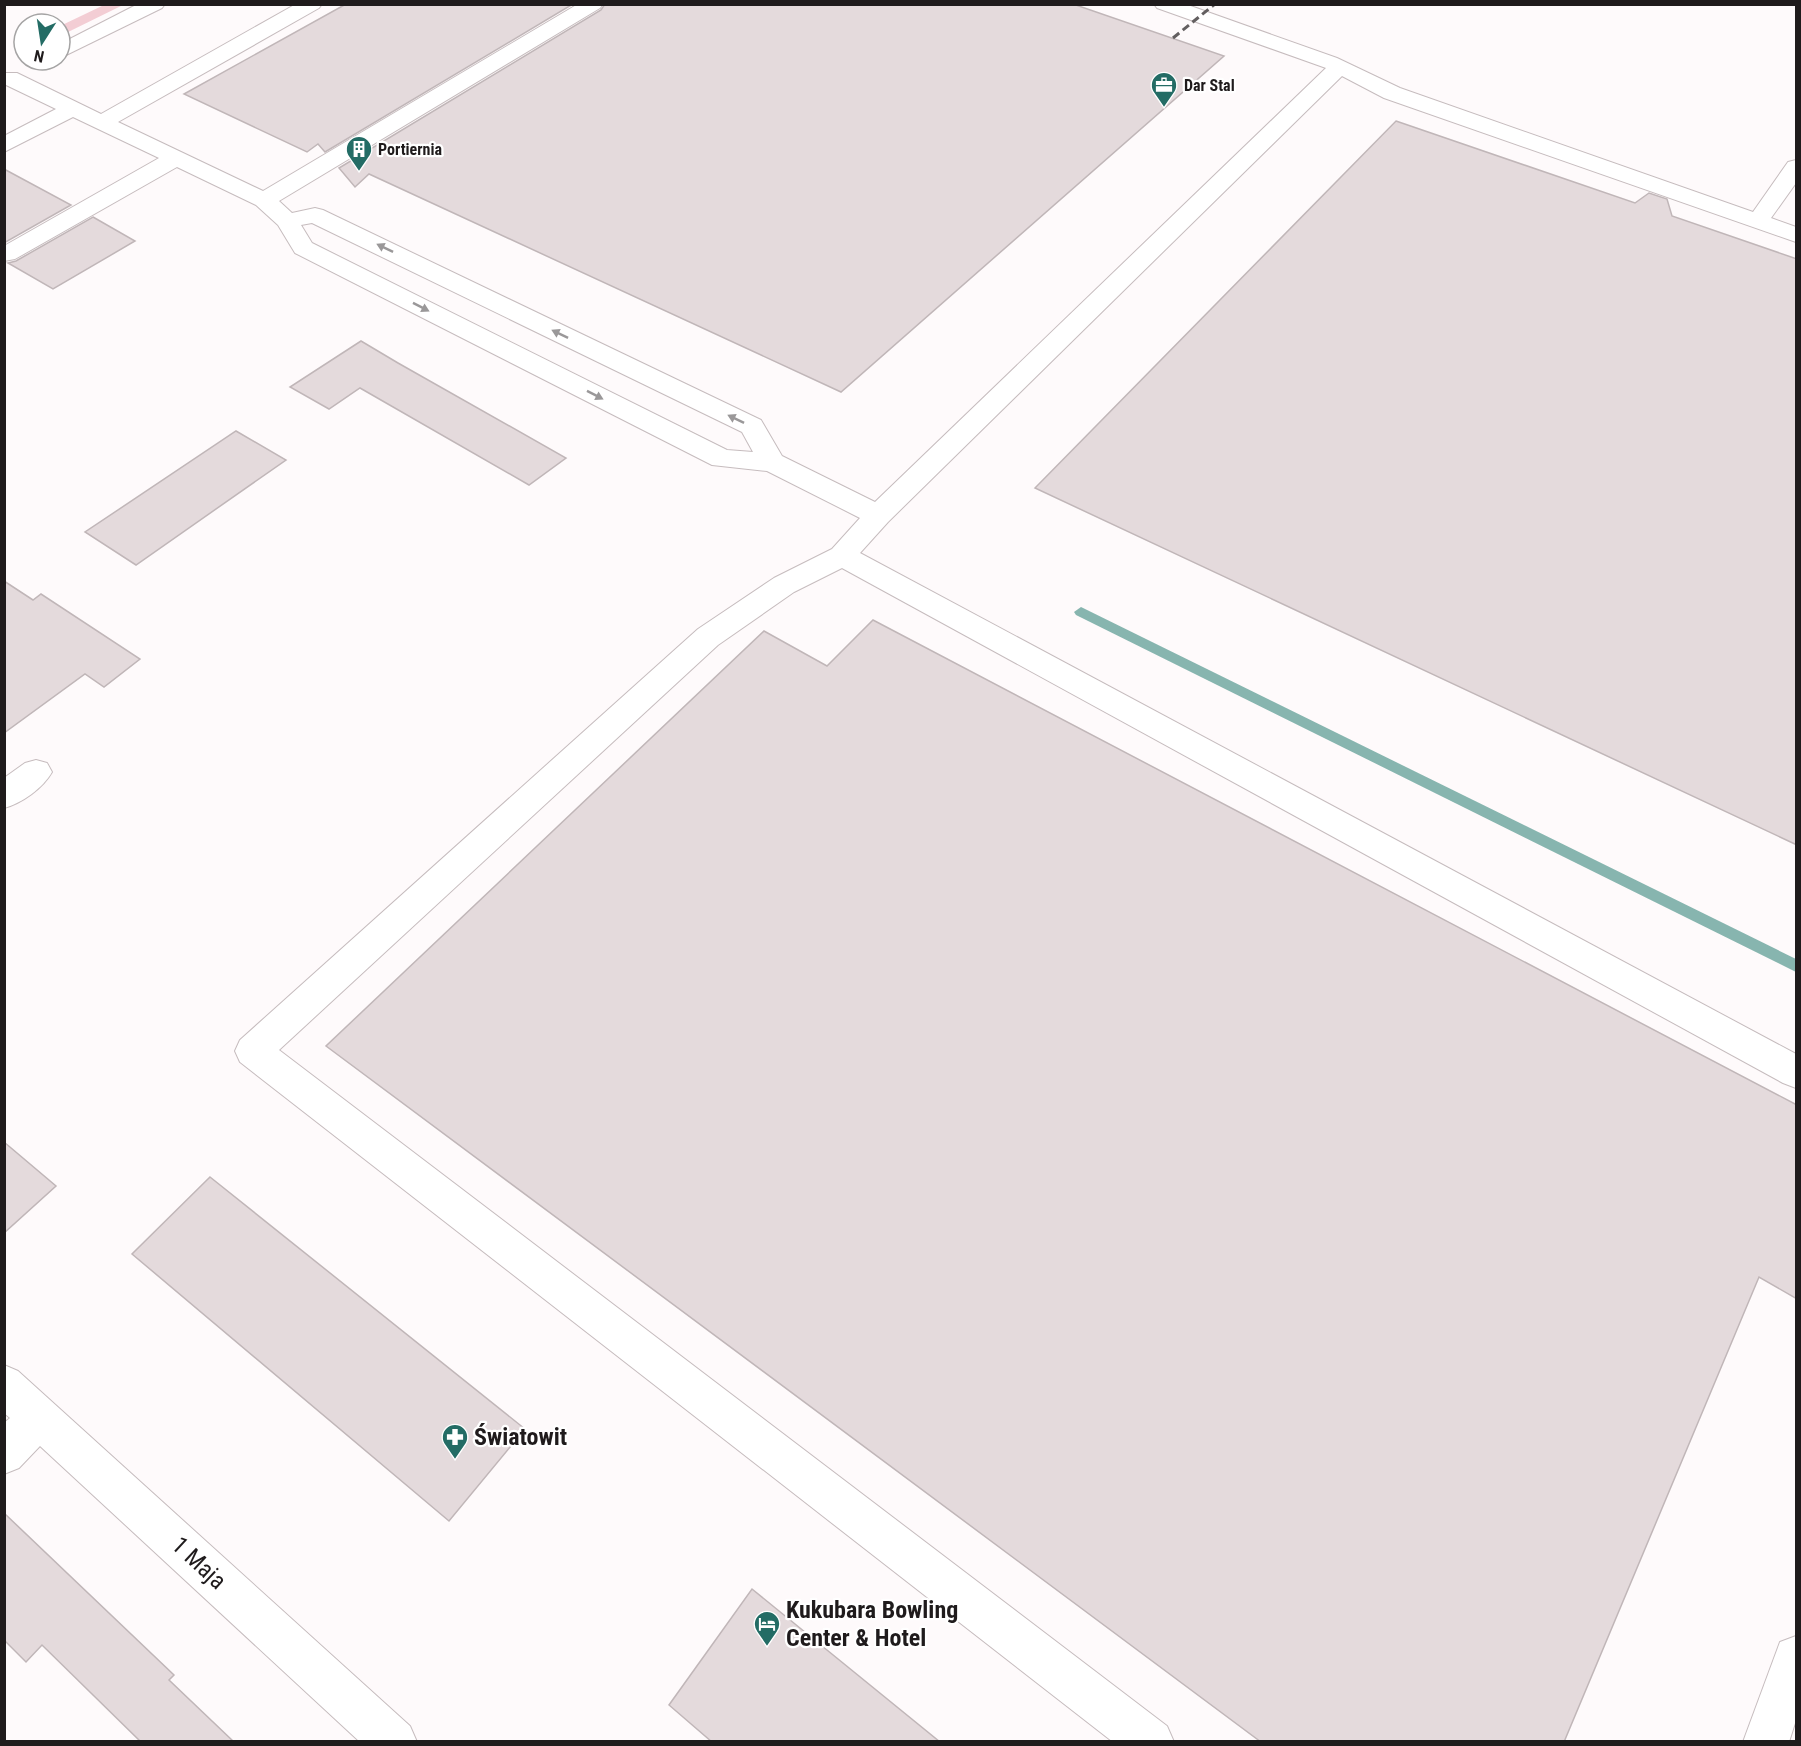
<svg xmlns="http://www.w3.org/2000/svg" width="1801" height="1746" viewBox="0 0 1801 1746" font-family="'Roboto Condensed',sans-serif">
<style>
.green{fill:#f3cdd4}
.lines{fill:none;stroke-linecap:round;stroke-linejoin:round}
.stream{fill:#87b5af;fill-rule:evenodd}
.building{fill:#e4dadc;stroke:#c0b6b8;stroke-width:1.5}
.minor-casing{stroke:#c6bcbe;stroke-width:2}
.minor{fill:#fff;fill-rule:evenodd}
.rail{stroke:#635f60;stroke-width:3;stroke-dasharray:8 4.5;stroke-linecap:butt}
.oneway{fill:#9a9899}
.labels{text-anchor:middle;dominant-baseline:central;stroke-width:4.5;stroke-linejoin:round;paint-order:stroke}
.far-poi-label{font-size:16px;font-weight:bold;fill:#1f1b1c;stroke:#fff;text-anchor:start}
.near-poi-label{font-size:24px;font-weight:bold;fill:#1f1b1c;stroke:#fff;text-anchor:start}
.near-street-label{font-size:24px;fill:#1f1b1c;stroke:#fff}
</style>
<rect width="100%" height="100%" fill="#fefafb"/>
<polygon class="green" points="104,5 123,5 60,36 60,26"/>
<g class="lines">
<polygon class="stream" points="1081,607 1796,959 1796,972 1076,615 1074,612"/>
</g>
<g class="building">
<polygon points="346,4 573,4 325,152 318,144 307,152 184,94"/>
<polygon points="605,4 1073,4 1224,56 841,392 369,174 355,187 339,168 601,10"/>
<polygon points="1396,121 1635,203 1649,193 1667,199 1672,216 1797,259 1797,845 1035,488"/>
<polygon points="4,169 71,205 4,243"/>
<polygon points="93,217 135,241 53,289 8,263 16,261"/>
<polygon points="361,341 398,363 566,458 529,485 360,388 329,409 290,387"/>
<polygon points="236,431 286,460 136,565 85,532"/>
<polygon points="4,581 33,600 41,594 140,659 104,687 85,674 4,733"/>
<polygon points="873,620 1797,1105 1797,1299 1759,1277 1564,1742 1261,1742 326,1046 764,631 827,666"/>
<polygon points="4,1142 56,1186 4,1233"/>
<polygon points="210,1177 525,1429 449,1521 132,1254"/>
<polygon points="4,1513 174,1675 169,1680 234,1742 141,1742 42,1645 26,1662 4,1640"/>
<polygon points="752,1589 940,1742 712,1742 669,1705"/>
</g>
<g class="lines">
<g class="minor-casing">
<g id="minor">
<polygon points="138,4 165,4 162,8 60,58 60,44"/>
<path d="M296,4h26l-3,4 -201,114 145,69 315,-187h25l-3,4 -321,193 13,12 23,-5 8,2 438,210 21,36 93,46 451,-434 -169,-60 -3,-4h31l152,54 63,30 353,124 35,-50 8,-2v23l-25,35 25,9v15l-412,-144 -42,-22 -454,446 -28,31 936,501v34l-13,-5 -941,-515 -48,24 -76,53 -439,405 888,676 7,16h-61l-873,-680 -5,-11 5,-11 458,-411 76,-51 58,-29 28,-31 -93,-47 -55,-6 -417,-212 -17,-28 -22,-20 -79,-38 -162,92 -11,2v-15l155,-88 -86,-41 -69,35v-16l52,-27 -52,-25v-11h13l84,41zM312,223l430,209 11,20 -26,-2 -415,-207 -11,-18z"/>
<path d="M36,760l11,3 5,9c-9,16 -30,31 -48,36v-30l21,-15z"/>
<polygon points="4,1365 18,1371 410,1726 417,1742 360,1742 40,1446 19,1468 4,1474 4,1423 10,1418 4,1413"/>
<polygon points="1796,1636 1796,1720 1789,1742 1743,1742 1780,1642"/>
</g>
</g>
<use href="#minor" class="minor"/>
<polyline class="rail" points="1173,38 1215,4"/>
</g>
<defs><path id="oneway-solid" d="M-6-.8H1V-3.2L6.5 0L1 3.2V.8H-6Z" transform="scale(1.5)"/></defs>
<g class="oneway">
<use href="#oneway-solid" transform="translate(385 248) rotate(-154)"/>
<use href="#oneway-solid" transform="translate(421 307) rotate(27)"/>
<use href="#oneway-solid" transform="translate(560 334) rotate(-154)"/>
<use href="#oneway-solid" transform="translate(595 395) rotate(27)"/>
<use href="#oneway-solid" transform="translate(736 419) rotate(-154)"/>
</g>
<defs>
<g id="office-pin" transform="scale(1.35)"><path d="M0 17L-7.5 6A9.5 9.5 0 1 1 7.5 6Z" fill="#236c65" stroke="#fff"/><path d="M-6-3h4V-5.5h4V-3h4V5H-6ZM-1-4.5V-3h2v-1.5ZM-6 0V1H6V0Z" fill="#fff"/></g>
<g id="building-pin" transform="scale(1.35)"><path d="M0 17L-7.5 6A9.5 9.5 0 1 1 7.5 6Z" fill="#236c65" stroke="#fff"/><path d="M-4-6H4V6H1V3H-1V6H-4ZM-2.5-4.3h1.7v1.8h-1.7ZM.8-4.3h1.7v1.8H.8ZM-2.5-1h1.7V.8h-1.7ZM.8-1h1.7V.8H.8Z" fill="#fff"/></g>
<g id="pharmacy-pin" transform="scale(1.35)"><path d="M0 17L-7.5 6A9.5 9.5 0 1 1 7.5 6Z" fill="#236c65" stroke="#fff"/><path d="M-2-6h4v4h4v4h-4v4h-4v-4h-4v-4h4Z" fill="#fff"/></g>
<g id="hotel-pin" transform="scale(1.35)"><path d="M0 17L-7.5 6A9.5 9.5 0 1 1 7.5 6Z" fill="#236c65" stroke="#fff"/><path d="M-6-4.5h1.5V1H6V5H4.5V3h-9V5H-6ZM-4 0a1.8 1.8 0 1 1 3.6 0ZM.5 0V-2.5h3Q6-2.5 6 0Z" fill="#fff"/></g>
</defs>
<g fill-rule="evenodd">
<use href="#office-pin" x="1164" y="85"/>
<use href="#building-pin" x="359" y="149"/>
<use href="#pharmacy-pin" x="455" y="1437"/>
<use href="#hotel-pin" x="767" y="1624"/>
</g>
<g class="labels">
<g class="far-poi-label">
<text x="1184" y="85">Dar Stal</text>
<text x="378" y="149">Portiernia</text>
</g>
<g class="near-poi-label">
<text x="474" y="1437">Światowit</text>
<text x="786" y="1610">Kukubara Bowling<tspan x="786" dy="28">Center &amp; Hotel</tspan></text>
</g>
<g class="near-street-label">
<text transform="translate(199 1563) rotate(43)">1 Maja</text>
</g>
</g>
<rect width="1801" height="1746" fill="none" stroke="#1f1b1c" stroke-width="12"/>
<g transform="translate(42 42) rotate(192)"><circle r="28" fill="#ffffff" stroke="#a5a4a4" stroke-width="1.5"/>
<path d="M0-4.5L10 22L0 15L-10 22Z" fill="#236c65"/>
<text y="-9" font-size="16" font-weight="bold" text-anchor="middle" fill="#1f1b1c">N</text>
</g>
</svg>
